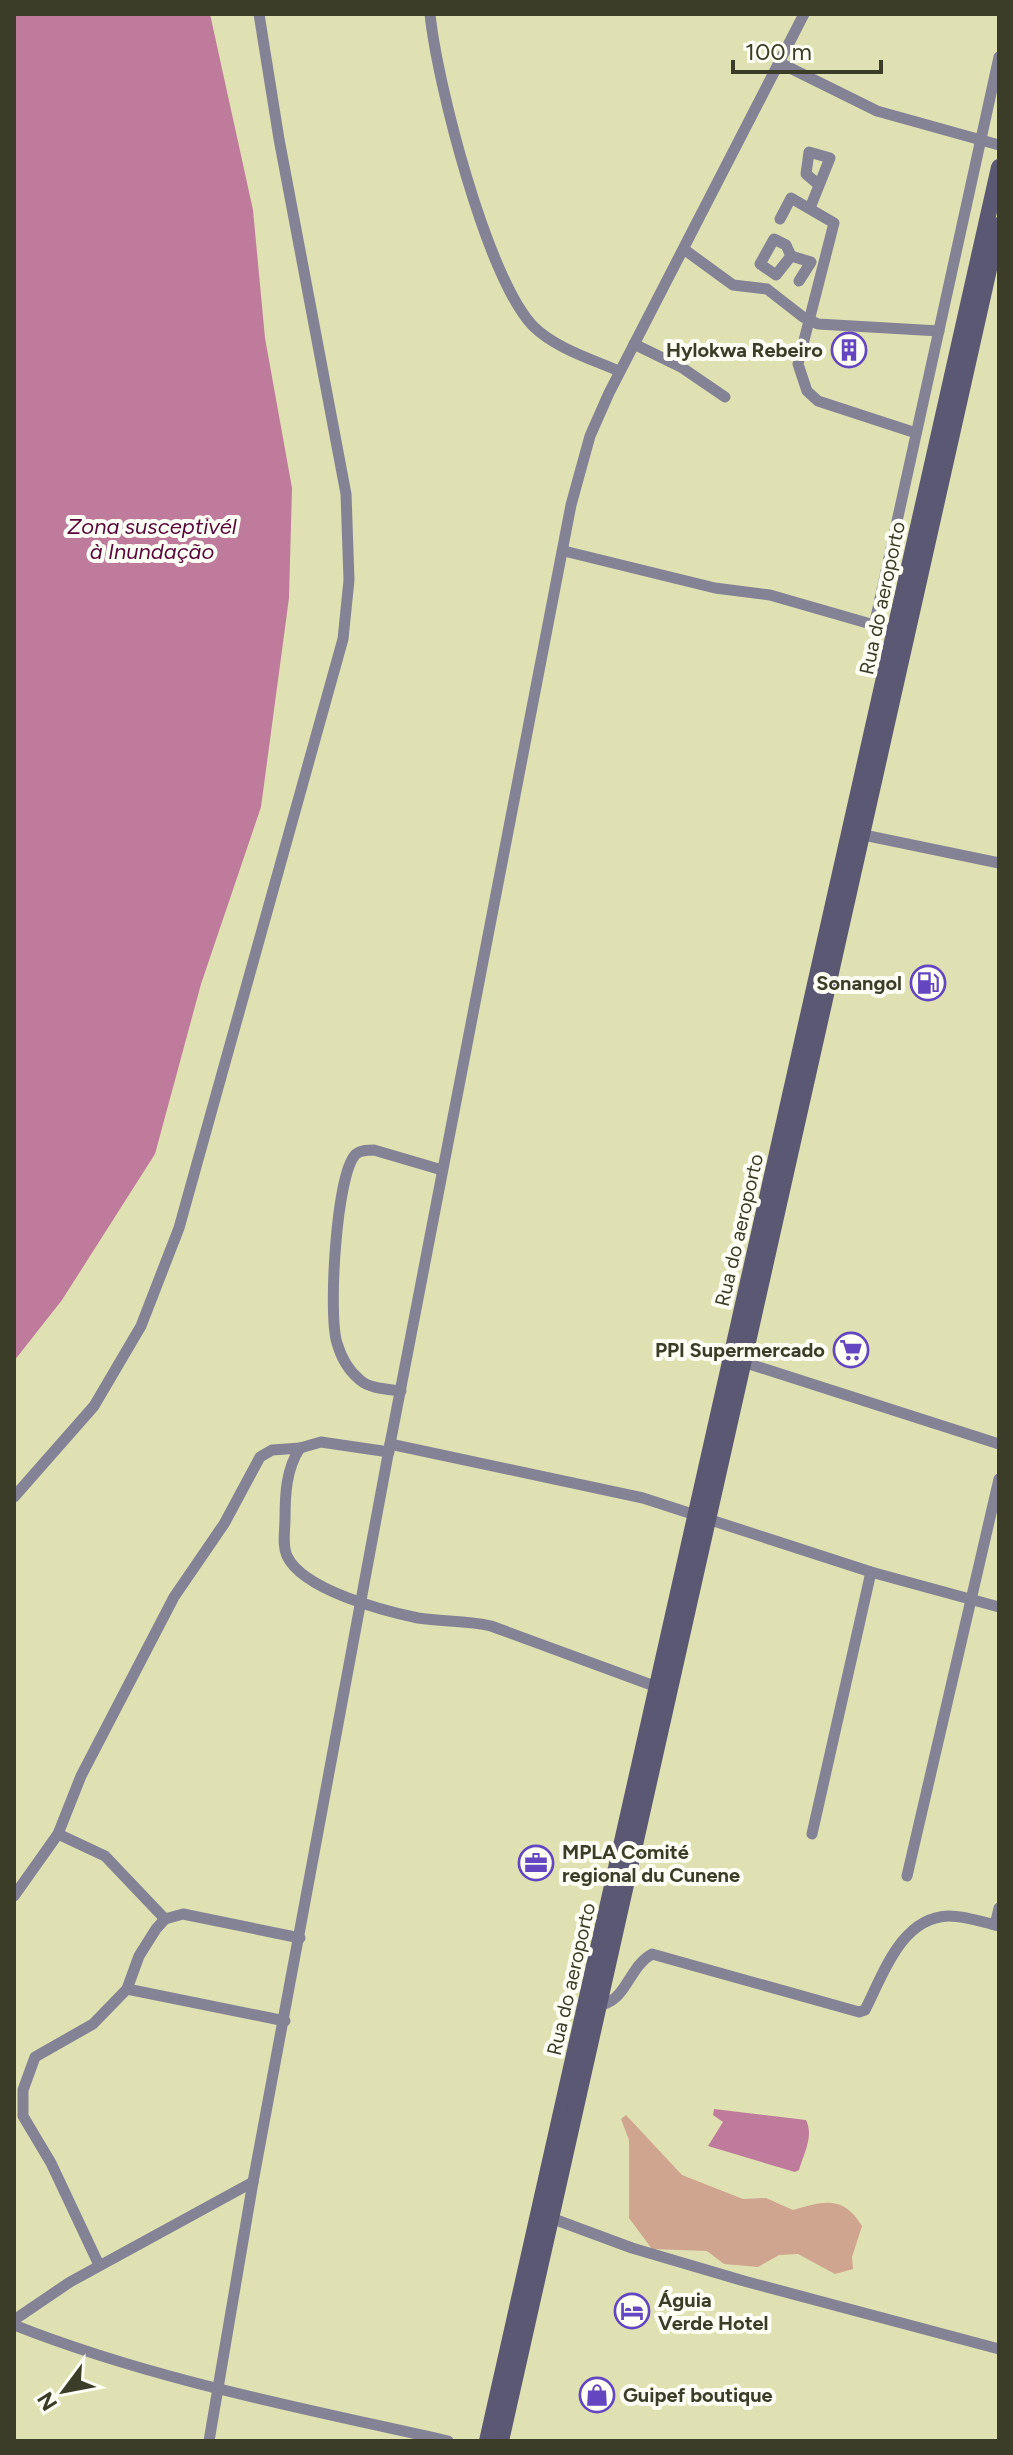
<svg xmlns="http://www.w3.org/2000/svg" width="1013" height="2455" viewBox="0 0 1013 2455" font-family="Figtree,sans-serif">
<style>
.green{fill:#cfa590}
.water{fill:#be7b9c}
.lines{fill:none;stroke-linecap:round;stroke-linejoin:round}
.street{stroke:#848396;stroke-width:11}
.secondary{stroke:#5b5873;stroke-width:16}
.labels{text-anchor:middle;dominant-baseline:central;stroke-width:8;stroke-linejoin:round;paint-order:stroke}
.poi-label{font-size:20px;font-weight:bold;fill:#3c3d29;stroke:#fffff6;text-anchor:end}
.street-label{font-size:20px;fill:#3c3d29;stroke:#fffff6}
.water-label{font-size:22px;font-style:italic;fill:#5a073b;stroke:#fffff6}
</style>
<rect width="100%" height="100%" fill="#e0e1b2"/>
<path class="green" d="M626,2115l56,60 61,24 23,-1 27,12c31,-9 50,-15 69,16l-10,31 1,12 -18,5 -37,-20 -19,1 -21,12 -34,-3 -17,-13 -55,-2 -23,-31v-78l-8,-21z"/>
<g class="water">
<polygon points="14,14 210,14 253,210 265,338 292,488 289,598 261,807 201,984 155,1154 62,1300 14,1361"/>
<path d="M714,2109l92,11c8,16 -2,33 -7,50l-4,2 -87,-26 15,-24 -10,-7z"/>
</g>
<g class="lines">
<g class="street">
<path d="M430,14c7,69 57,264 103,312 22,22 58,33 86,45"/>
<polyline points="780,63 877,111 999,145"/>
<polyline points="810,208 830,158 809,152 806,174 819,185"/>
<polyline points="780,219 791,198 834,223 798,364 807,391 818,401 916,433"/>
<polygon points="774,239 786,245 791,256 776,275 760,264"/>
<polyline points="685,250 733,285 767,289 803,317 818,324 939,331"/>
<polyline points="791,256 811,262 799,281"/>
<polyline points="634,344 681,367 725,397"/>
<polyline points="564,551 715,588 770,595 895,631"/>
<polyline points="874,626 999,57"/>
<polyline points="859,834 999,863"/>
<polyline points="743,1362 999,1444"/>
<path d="M401,1391c-13,-2 -31,-2 -41,-11 -11,-9 -19,-23 -23,-37 -9,-27 -1,-170 19,-189 5,-4 12,-4 18,-4l68,20"/>
<polyline points="390,1444 643,1498 871,1572 999,1607"/>
<path d="M300,1448c-14,21 -15,47 -15,71 0,12 -3,26 2,37 16,34 97,55 131,62 25,4 49,2 73,8l166,61"/>
<polyline points="14,1497 94,1406 141,1326 179,1228 343,639 349,580 346,494 279,139 259,14"/>
<polyline points="58,1834 105,1856 165,1919"/>
<polyline points="812,1834 871,1572"/>
<polyline points="907,1876 999,1479"/>
<polyline points="14,1896 58,1834 81,1776 174,1597 224,1524 260,1457 272,1450 300,1448 321,1442 389,1452"/>
<polyline points="995,1925 999,1908"/>
<polyline points="127,1989 285,2021"/>
<path d="M595,2006c32,-2 32,-38 57,-52l207,58 6,-2c18,-35 36,-93 84,-94 16,0 34,6 50,10"/>
<polyline points="551,2218 632,2248 744,2281 999,2349"/>
<polyline points="99,2265 51,2163 23,2116 23,2090 35,2057 93,2024 127,1989 139,1956 156,1929 165,1919 183,1914 300,1938"/>
<polyline points="14,2320 70,2282 253,2182"/>
<path d="M14,2325c139,55 288,83 434,116"/>
<polyline points="209,2441 253,2182 390,1444 571,505 590,436 609,393 804,14"/>
</g>
<g class="secondary">
<polyline points="487,2441 999,167"/>
<polyline points="501,2441 999,225"/>
</g>
</g>
<defs>
<g id="building-ring" transform="scale(1.8)"><circle r="9.5" fill="#fffff6" stroke="#6447c0" stroke-width="1.5"/><path d="M-4-6H4V6H1V3H-1V6H-4ZM-2.5-4.3h1.7v1.8h-1.7ZM.8-4.3h1.7v1.8H.8ZM-2.5-1h1.7V.8h-1.7ZM.8-1h1.7V.8H.8Z" fill="#6447c0"/></g>
<g id="fuel-ring" transform="scale(1.8)"><circle r="9.5" fill="#fffff6" stroke="#6447c0" stroke-width="1.5"/><path d="M-5.5-6h7V0h2V4h1.3V-2.5L3-4.5l.8-.8L6-3V5H2.5V1h-1V6h-7ZM-4.2-4.7v3.2H.2V-4.7Z" fill="#6447c0"/></g>
<g id="supermarket-ring" transform="scale(1.8)"><circle r="9.5" fill="#fffff6" stroke="#6447c0" stroke-width="1.5"/><path d="M-6-5.5h2.5l.6 2H6L4.5 2H-2.5L-4.4-4H-6ZM-1.5 3.2a1.3 1.3 0 1 0 .1 0ZM3 3.2a1.3 1.3 0 1 0 .1 0Z" fill="#6447c0"/></g>
<g id="office-ring" transform="scale(1.8)"><circle r="9.5" fill="#fffff6" stroke="#6447c0" stroke-width="1.5"/><path d="M-6-3h4V-5.5h4V-3h4V5H-6ZM-1-4.5V-3h2v-1.5ZM-6 0V1H6V0Z" fill="#6447c0"/></g>
<g id="hotel-ring" transform="scale(1.8)"><circle r="9.5" fill="#fffff6" stroke="#6447c0" stroke-width="1.5"/><path d="M-6-4.5h1.5V1H6V5H4.5V3h-9V5H-6ZM-4 0a1.8 1.8 0 1 1 3.6 0ZM.5 0V-2.5h3Q6-2.5 6 0Z" fill="#6447c0"/></g>
<g id="shop-ring" transform="scale(1.8)"><circle r="9.5" fill="#fffff6" stroke="#6447c0" stroke-width="1.5"/><path d="M-5-2.5h2.3a2.7 3.5 0 0 1 5.4 0H5L5.5 6h-11ZM-1.5-2.5h3a1.5 2.3 0 0 0-3 0Z" fill="#6447c0"/></g>
</defs>
<g fill-rule="evenodd">
<use href="#building-ring" x="849" y="350"/>
<use href="#fuel-ring" x="928" y="983"/>
<use href="#supermarket-ring" x="851" y="1350"/>
<use href="#office-ring" x="536" y="1863"/>
<use href="#hotel-ring" x="632" y="2311"/>
<use href="#shop-ring" x="597" y="2395"/>
</g>
<g class="labels">
<g class="poi-label">
<text x="823" y="350">Hylokwa Rebeiro</text>
<text x="902" y="983">Sonangol</text>
<text x="825" y="1350">PPI Supermercado</text>
<text x="562" y="1852" text-anchor="start">MPLA Comité<tspan x="562" dy="23">regional du Cunene</tspan></text>
<text x="658" y="2300" text-anchor="start">Águia<tspan x="658" dy="23">Verde Hotel</tspan></text>
<text x="623" y="2395" text-anchor="start">Guipef boutique</text>
</g>
<g class="street-label">
<text transform="translate(882 598) rotate(-78)">Rua do aeroporto</text>
<text transform="translate(739 1230) rotate(-77)">Rua do aeroporto</text>
<text transform="translate(571 1979) rotate(-77)">Rua do aeroporto</text>
</g>
<g class="water-label">
<text x="152" y="526">Zona susceptivél<tspan x="152" dy="25">à Inundação</tspan></text>
</g>
</g>
<rect width="1013" height="2455" fill="none" stroke="#3c3d29" stroke-width="32"/>
<g transform="translate(64 2391) rotate(238)" stroke="#fffff6" stroke-width="6" paint-order="stroke">
<path d="M0-6L14 30L0 20L-14 30Z" fill="#3c3d29"/>
<text y="-12" font-size="22" font-weight="bold" text-anchor="middle" fill="#3c3d29">N</text>
</g>
<path d="M733 60v12h148v-12" fill="none" stroke="#3c3d29" stroke-width="4"/>
<text x="745" y="60" font-size="24" fill="#3c3d29" stroke="#fffff6" stroke-width="6" paint-order="stroke">100 m</text>
</svg>
